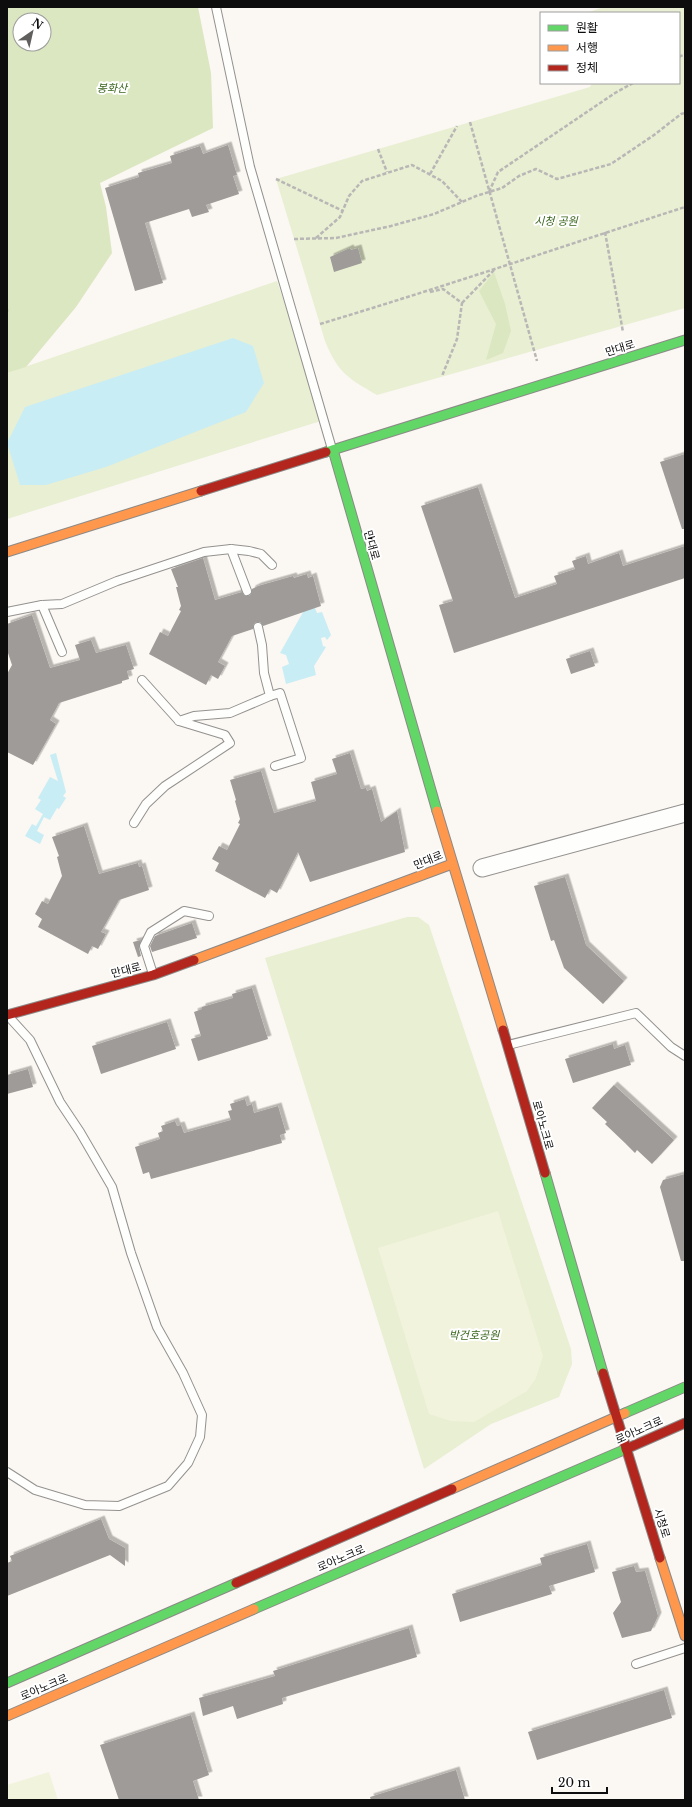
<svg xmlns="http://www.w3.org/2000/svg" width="692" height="1807" viewBox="0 0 692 1807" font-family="'Libre Baskerville','Noto Sans KR',serif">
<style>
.green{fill:#e9efd2}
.forest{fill:#dbe7c0;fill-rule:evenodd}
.pitch{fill:#f2f3dc}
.water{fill:#c9edf5}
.building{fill:#9e9b98;filter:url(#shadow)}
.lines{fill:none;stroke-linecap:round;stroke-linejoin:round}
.lane-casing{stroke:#949290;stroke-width:10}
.street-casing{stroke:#949290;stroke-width:19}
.fast-casing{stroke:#8b8987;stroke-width:11}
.slow-casing{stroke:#8b8987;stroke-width:11}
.jam-casing{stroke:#8b8987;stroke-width:11}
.path{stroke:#b8b7b6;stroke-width:2.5;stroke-dasharray:4 2;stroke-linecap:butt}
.lane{stroke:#fefefd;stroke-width:8}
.street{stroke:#fefefd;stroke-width:17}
.fast{stroke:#63d668;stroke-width:9}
.slow{stroke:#ff974d;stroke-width:9}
.jam{stroke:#b3261e;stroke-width:9}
.labels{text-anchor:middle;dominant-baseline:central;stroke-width:4;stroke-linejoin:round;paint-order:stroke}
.park-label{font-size:11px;font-style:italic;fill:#3a651e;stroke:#fff}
.street-label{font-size:11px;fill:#0d0d0d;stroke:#fff}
</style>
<defs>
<filter id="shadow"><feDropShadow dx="3.5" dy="-3.5" stdDeviation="0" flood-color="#0004"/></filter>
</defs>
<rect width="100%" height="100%" fill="#fbf7f2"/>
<g class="green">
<path d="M604,7h81v301l-308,87c-29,-17 -39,-22 -52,-54l-49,-162 314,-92 2,-4h87v-70h-93z"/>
<polygon points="277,281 324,420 7,519 7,373"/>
<polygon points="407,917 418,917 429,925 571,1349 572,1364 559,1397 491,1424 424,1469 265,958"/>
</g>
<g class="forest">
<path d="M7,7h191l13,66 2,55 -113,55 6,24 6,46 -36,54 -50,60 -19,6zM20,20h24v24h-24z"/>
<polygon points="494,272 505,304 511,331 503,353 486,360 496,324 479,291"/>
</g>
<g class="pitch">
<polygon points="498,1211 543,1356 536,1378 527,1391 474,1422 451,1421 429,1414 378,1248"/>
<polygon points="49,1772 58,1800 7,1800 7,1785"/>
</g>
<g class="water">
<polygon points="233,338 253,346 264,383 246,412 106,467 46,485 20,485 7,443 25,407"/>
<polygon points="311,598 317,613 322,612 331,635 327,640 325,637 321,638 323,646 326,647 314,666 316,675 286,684 282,667 289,664 286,655 280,653"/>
<polygon points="56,753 66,792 63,796 66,798 59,809 57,808 50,820 44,817 37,831 44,835 40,844 25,836 32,824 36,826 43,814 35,809 41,800 38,798 50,777 58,781 50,755"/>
</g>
<g class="building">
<polygon points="228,145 237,175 233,176 239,194 206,205 209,212 192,217 189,209 145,223 163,283 135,291 105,188 139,177 138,173 172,163 170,156 200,146 203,154"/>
<polygon points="350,248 351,250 358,248 362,263 334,272 330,257"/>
<polygon points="685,454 685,529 682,529 660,462"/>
<polygon points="478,487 515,598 557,584 554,576 575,569 572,561 586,556 588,564 619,553 623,566 685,546 685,578 454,653 439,605 453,601 421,506"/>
<polygon points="203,558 215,600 242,592 244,595 249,596 251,594 252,589 258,586 293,576 294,578 307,574 308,578 313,576 321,606 263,626 260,622 256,622 253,625 253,629 232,636 218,662 225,666 218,679 211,675 206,685 149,654 160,632 168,636 181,611 179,610 181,606 176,587 178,587 171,569"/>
<polygon points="32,615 50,668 80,660 75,645 91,640 96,653 126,645 134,669 127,671 129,679 122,681 122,683 59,703 50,720 56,724 33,765 7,752 7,674 12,665 7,650 7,624"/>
<polygon points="590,651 595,666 571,674 566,659"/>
<polygon points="350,753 361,789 366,788 367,791 372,789 381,822 397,811 405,852 310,882 298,852 277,893 270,889 265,898 215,871 219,863 212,859 219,846 227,850 240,824 238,823 240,819 235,801 236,800 230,780 261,771 274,813 316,801 311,782 337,774 332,759"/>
<polygon points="84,826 99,874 138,863 139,867 142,866 149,890 119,900 101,932 106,934 98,949 92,946 88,954 38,927 42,919 35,914 42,901 48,904 62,876 57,857 59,856 52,837"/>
<polygon points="565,877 586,945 624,981 603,1004 564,968 554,940 551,941 534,886"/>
<polygon points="192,923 197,938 152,952 150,946 155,936"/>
<polygon points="141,940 139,947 141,956 138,957 133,942"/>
<polygon points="252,988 268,1039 198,1061 191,1039 201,1036 194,1012 202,1009 202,1007 233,998 232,994"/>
<polygon points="167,1022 176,1049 101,1074 92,1046"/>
<polygon points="613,1044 614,1049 625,1045 631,1065 573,1083 565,1059"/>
<polygon points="28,1069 33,1087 7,1094 7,1075"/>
<polygon points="614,1085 674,1140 652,1164 637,1150 635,1153 625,1143 605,1124 607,1122 592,1108"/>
<polygon points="245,1099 247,1106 252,1104 254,1113 278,1106 286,1133 280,1135 282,1143 151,1179 149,1172 143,1174 135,1147 160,1139 158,1133 163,1131 161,1126 175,1121 177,1126 181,1125 184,1133 231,1120 228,1111 232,1110 230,1104"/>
<polygon points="685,1174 685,1261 681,1261 660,1187 663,1180"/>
<polygon points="101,1519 109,1539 125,1548 125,1566 110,1555 7,1596 7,1563 12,1561 10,1556"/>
<polygon points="587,1544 595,1572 549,1586 552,1594 460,1622 452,1594 542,1565 540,1558"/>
<polygon points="634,1566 636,1572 645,1571 658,1616 651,1631 622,1638 613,1613 621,1602 612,1572"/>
<polygon points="409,1628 417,1657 282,1698 283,1704 237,1719 233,1706 203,1716 199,1698 275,1676 273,1671"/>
<polygon points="664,1690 672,1718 537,1760 528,1732"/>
<polygon points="191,1715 209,1775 193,1781 199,1800 119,1800 100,1745"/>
<polygon points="456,1770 465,1800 371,1800 370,1797"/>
</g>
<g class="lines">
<g class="lane-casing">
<g id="lane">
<polyline points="216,7 250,167 332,449"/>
<polyline points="231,549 247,591"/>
<polyline points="42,605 62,652"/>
<polyline points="7,612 42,605 62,604 117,581 204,552 231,549 249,551 261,554 272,565"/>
<polyline points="142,680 179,721 194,716 230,713 270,696 264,673 262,645 258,627"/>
<polyline points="270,696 280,693 301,758 275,766"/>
<polyline points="134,823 146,804 165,786 230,743 225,735 179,721"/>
<polyline points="153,974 144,946 151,932 184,911 209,916"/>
<polyline points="508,1045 636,1013 671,1047 685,1056"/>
<polyline points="7,1472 35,1490 85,1505 119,1506 168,1486 188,1463 200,1437 202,1415 183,1373 157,1327 131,1253 112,1187 80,1132 60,1102 30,1040 9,1017"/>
<polyline points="636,1664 685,1648"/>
</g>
</g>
<g class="street-casing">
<polyline id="street" points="482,868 685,813"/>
</g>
<g class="fast-casing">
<g id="fast">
<polyline points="333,450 437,811"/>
<polyline points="326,452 685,340"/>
<polyline points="545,1173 603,1373"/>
<polyline points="625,1413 685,1387"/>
<polyline points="254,1609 626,1449"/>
<polyline points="7,1683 236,1583"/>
</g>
</g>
<g class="slow-casing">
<g id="slow">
<polyline points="7,552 201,491"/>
<polyline points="437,811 503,1030"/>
<polyline points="194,960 452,864"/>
<polyline points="452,1489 625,1413"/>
<polyline points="660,1558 685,1636"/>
<polyline points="7,1716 254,1609"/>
</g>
</g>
<g class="jam-casing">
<g id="jam">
<polyline points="201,491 326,452"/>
<polyline points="7,1015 153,975 194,960"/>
<polyline points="503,1030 545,1173"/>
<polyline points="603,1373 660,1558"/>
<polyline points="626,1449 685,1423"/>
<polyline points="236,1583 452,1489"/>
</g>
</g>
<g class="path">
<polyline points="679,57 685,54"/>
<polyline points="470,122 537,361"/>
<polyline points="378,149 387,172"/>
<polyline points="430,174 457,126"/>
<polyline points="276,179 343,211"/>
<polyline points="489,192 498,172 615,93 633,83"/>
<polyline points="605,232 623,332"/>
<polyline points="316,238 340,217 349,196 362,181 412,165 442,181 462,202"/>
<polyline points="294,239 336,238 391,226 434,214 476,196 502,188 519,176 536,169 557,179 611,164 654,135 681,114 685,113"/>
<polyline points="430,292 443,289 462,303 457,339 442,376"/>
<polyline points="462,303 495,269"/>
<polyline points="7,309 7,312"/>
<path d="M320,324c123,-37 244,-78 365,-117"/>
</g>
<use href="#lane" class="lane"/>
<use href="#street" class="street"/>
<use href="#fast" class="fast"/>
<use href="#slow" class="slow"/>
<use href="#jam" class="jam"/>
</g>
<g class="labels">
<g class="park-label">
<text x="112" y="88">봉화산</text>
<text x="556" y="221">시청 공원</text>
<text x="474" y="1335">박건호공원</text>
</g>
<g class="street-label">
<text transform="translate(620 348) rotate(-17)">만대로</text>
<text transform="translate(372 545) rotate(74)">만대로</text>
<text transform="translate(428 860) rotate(-22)">만대로</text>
<text transform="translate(126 970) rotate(-15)">만대로</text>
<text transform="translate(543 1125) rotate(74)">로아노크로</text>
<text transform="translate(639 1430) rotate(-24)">로아노크로</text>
<text transform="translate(662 1523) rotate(73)">시청로</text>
<text transform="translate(341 1558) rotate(-23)">로아노크로</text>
<text transform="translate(44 1687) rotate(-23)">로아노크로</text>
</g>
</g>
<rect width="692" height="1807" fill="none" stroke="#0d0d0d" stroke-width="16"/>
<rect x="540" y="12" width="140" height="72" fill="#ffffff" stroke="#9e9e9e"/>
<rect x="548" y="25" width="20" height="6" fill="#63d668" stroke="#9e9e9e"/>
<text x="576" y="32" font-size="12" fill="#0d0d0d">원활</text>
<rect x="548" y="45" width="20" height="6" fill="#ff974d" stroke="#9e9e9e"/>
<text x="576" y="52" font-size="12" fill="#0d0d0d">서행</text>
<rect x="548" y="65" width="20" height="6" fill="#b3261e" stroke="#9e9e9e"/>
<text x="576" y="72" font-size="12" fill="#0d0d0d">정체</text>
<g transform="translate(32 32) rotate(34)"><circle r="19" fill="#ffffff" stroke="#9e9e9e"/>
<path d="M0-3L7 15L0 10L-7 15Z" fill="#605f5d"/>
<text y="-6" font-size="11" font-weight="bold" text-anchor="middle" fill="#0d0d0d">N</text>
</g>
<path d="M552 1787v6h55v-6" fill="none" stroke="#0d0d0d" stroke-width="2"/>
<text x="558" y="1787" font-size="12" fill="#0d0d0d" stroke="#ffffff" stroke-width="3" paint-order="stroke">20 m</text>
</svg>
